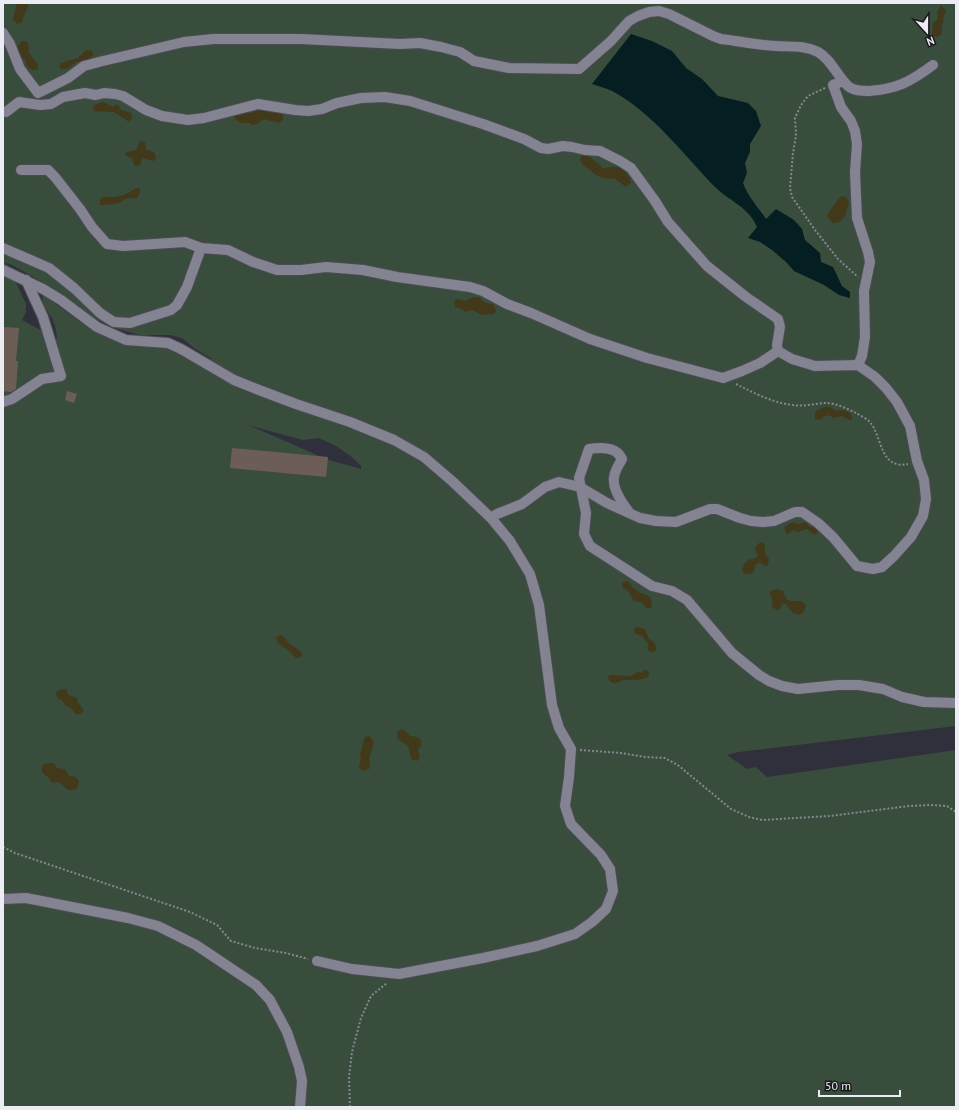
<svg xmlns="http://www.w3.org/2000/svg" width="959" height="1110" viewBox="0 0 959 1110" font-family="'PT Sans',sans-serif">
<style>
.green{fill:#394d3c;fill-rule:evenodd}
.sand{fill:#413919}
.water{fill:#051e21}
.building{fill:#6c5e56}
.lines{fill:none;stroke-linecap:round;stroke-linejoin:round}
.minor-casing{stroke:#4c4b55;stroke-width:12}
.path{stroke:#878791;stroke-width:2;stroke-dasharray:2 2;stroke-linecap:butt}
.minor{stroke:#838391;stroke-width:10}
</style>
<rect width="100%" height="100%" fill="#30303c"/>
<path class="green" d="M3,3h953v723l-218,26 -11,3 20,14 9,-2 11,10 189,-27v357h-953zM4,262l8,3 32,18 35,23 14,12 25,11 22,6h30l12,3 12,10 18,11 -17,3 -19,-11 -14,-5 -55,-9 -18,-9 -32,-23 -5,-6 -9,-4c-3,12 4,14 9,23 3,6 5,15 5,21l-35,-19 4,-8v-8l-18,-38zM248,425l55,15 16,-2 17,8 17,12 8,8v3l-35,-10z"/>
<g class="sand">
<path d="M17,3h12c-2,7 -5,12 -7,19l-5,2 -4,-5z"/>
<polygon points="941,6 946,10 943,19 944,21 941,27 942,31 940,36 936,37 932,34 933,27 932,24 938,18 937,11"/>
<path d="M22,41c8,-1 6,6 7,12l9,11v5l-2,1h-4l-5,-4 -2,-6 -4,-3 -4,-10z"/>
<polygon points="86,50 92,51 93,53 93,55 88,60 77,62 66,69 61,69 59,67 61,63 78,58"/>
<polygon points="103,102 113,107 117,104 122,110 131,113 132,118 129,122 114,112 94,111 93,109 95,105"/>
<polygon points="263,108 283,115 283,120 278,123 264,119 257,124 253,125 249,123 241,123 235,119 234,116 243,110 251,113"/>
<path d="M140,141l5,1 1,8c5,2 9,-1 10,8l-2,3 -12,-3 -2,7 -4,1 -2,-1 -2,-7 -6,-2 -1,-2 2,-2 9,-2z"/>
<path d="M583,155l6,1 14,12c4,0 10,-2 14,-1 7,2 13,9 14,16l-5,4 -11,-8 -12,-1 -7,-3 -13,-10 -3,-5 1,-3z"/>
<path d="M136,188h3l2,3 -4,7c-3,1 -6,0 -9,0 -4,1 -6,4 -9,5 -2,1 -16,2 -19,2v-6c5,-4 9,-1 15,-2 5,0 17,-5 21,-9z"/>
<path d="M843,196l4,2 2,5c-3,9 -4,20 -16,20l-5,-5 -1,-3 12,-17z"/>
<path d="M474,297l6,1 4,4 10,3 2,6 -2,3 -12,1 -10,-5 -7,2 -3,-3 -7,-2 -1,-5c3,-5 7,-2 11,-1z"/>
<path d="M826,407h4l7,4c5,-2 10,0 14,3l1,5 -3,1 -7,-4 -8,2 -6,-3 -5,2 -2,3 -6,-1v-6l2,-3z"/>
<polygon points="792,522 798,524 806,522 809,526 816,528 818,533 814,535 807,529 798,532 793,530 788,534 785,532 785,527"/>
<path d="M762,542l3,3v9l4,5 -1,6 -2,1 -6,-3 -4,1 -2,7 -3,3 -8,-1 -1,-4c1,-2 3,-6 5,-8 3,-3 8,-1 11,-5l-3,-8 4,-5z"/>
<polygon points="626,581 629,582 632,587 641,593 649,596 651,599 652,606 651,608 646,608 643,603 634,601 628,591 622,587 622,583"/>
<path d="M777,589l6,2c4,13 8,10 19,10l4,5 -3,7 -3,2 -7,-2 -6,-8 -2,-1h-3l-2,6h-3l-5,-3c0,-2 0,-5 0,-7 -1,-6 -6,-9 5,-11z"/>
<path d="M638,627l7,2 4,10c5,2 7,5 7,11l-2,2h-4c-3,-2 -2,-5 -2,-9l-6,-7 -8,-3 1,-5z"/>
<path d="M280,635c4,1 4,3 7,6 5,5 11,7 15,13l-1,3 -5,1 -7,-7 -11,-8 -2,-5z"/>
<path d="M644,670h3l2,3 -1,4c-7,4 -18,3 -25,3 -4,1 -5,4 -9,3 -4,-1 -3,-2 -6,-4l1,-4 22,1 7,-4 4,1z"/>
<polygon points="62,689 67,690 68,695 77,698 78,703 84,710 81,714 76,714 71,708 66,706 62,700 58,699 56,694 57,691"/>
<path d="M403,729l7,7 7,1 4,3v5l-3,6 2,7 -3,3 -6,-2c-1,-4 -1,-9 -3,-13 -3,-3 -8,-4 -11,-8v-6z"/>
<path d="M369,736c8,7 3,12 1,20 -2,5 1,8 -1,13l-7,2 -3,-4 2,-9 -1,-6c4,-4 2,-10 5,-15z"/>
<path d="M50,763h4l3,5 8,1 4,7 7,1 3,5 -2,6 -2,2h-7l-9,-8 -7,1c-1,-2 -2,-3 -3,-5 -5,-5 -8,-4 -7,-12l2,-2z"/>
</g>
<path class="water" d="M631,34l21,7 20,10 14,17 16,11 16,17 30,7 8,8 5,15 -11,18v8l-5,11 2,10 -4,10c5,14 15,24 23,36l10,-10 18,11 8,9 3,11 15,13 1,9 12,5 9,19 8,6v6l-11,-3 -15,-10 -30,-14 -8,-9 -14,-12 -12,-8 -12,-4 9,-11c-8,-20 -28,-26 -43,-41 -32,-33 -61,-73 -102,-95 -6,-3 -14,-5 -20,-7z"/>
<g class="building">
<polygon points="3,327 19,328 16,361 18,361 16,389 11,392 3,391"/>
<polygon points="67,391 77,394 74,403 65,400"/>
<polygon points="232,448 328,457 326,477 230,468"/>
</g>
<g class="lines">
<g class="minor-casing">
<g id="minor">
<path d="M3,33l7,11 10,25 18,24 30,-15 16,-12 19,-5 81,-19 29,-3h88l99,5 20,-1 21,4 19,5 14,9 35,7 70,1 32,-28 18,-20 9,-5 11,-4 10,-1 10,3 44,22 8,3c18,2 36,6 55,7 14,1 28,-1 42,6 13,7 19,24 30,34 6,5 14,5 21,5 28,-2 41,-9 64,-26"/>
<polyline points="843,81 833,85 841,107 851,121 855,131 857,144 855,172 857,218 868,252 870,262 864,291 865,337 862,356 858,365"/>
<polyline points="6,112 19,102 40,105 51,104 63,97 85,93 96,95 104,93 115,94 123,96 146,110 162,116 188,120 204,118 258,104 295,110 308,111 322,109 337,103 361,98 385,97 410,101 483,124 524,139 541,148 548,149 563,146 572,147 585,150 600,151 620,161 631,168 655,201 668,222 707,266 746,297 778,319 780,327 777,345 778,351 792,359 815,366 858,365 875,377 886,388 897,402 910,426 917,461 924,480 926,499 923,516 911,537 894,556 882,567 873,569 857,566 833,537 818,523 802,512 795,512 774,521 763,522 751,521 740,518 717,509 710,509 676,522 656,521 640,518 607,503 580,487 559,482 545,487 522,504 497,514 491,518"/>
<polyline points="21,170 48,170 55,177 80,209 92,227 107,244 123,246 185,242 201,248 228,250 253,262 277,270 301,270 326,267 363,270 397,277 470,287 483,291 507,304 531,313 590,339 647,358 723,378 742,371 760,363 778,351"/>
<polyline points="3,248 49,268 74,288 100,313 109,319 114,322 130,323 171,310 177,305 187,287 201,248"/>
<polyline points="3,270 43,289 61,300 97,327 126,340 168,343 181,349 234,380 259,390 296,404 350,422 394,440 424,457 452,481 491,518 510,541 530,574 539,605 552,705 559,728 571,749 569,777 565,806 571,824 601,855 610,869 613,891 606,909 592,922 575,934 537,946 483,958 399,974 352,969 317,961"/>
<polyline points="3,402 12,399 42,379 61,376 43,317 26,280"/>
<path d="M629,512c-7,-9 -17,-23 -15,-35 1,-7 5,-12 8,-18 -5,-12 -21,-12 -33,-10l-10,29 7,35 -2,21 6,12 62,40 20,5 15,9 45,53 27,22 10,6 13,5 16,3 40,-4h21l24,4 19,8 22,5 32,1"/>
<polyline points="3,899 26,898 128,918 158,926 196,945 256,985 270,1000 287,1032 299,1067 302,1081 300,1107"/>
</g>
</g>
<g class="path">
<polyline points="825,88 808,96 801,105 795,118 796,136 793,153 790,188 792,197 815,230 838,259 858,277"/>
<path d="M736,384c18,9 37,19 57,21 11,2 23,-2 34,-2 8,0 21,6 29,10 4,2 9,5 13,8 14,15 10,49 39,43"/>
<polyline points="580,750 621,753 645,757 665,758 679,766 731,809 749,817 762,820 829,816 909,806 931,805 947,806 956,812"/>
<polyline points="3,847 15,853 190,912 217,925 231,941 255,948 286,953 308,959"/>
<polyline points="350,1107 349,1077 352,1052 361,1018 371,996 387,983"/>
</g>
<use href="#minor" class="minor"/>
</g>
<rect width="959" height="1110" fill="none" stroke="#ececf4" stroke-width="8"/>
<g transform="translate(927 32) rotate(159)" stroke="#19191e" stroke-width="3" paint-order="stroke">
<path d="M0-3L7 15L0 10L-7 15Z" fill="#ececf4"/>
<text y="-6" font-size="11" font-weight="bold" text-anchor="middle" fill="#ececf4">N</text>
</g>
<path d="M819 1090v6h81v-6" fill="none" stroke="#ececf4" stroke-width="2"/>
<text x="825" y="1090" font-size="12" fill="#ececf4" stroke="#19191e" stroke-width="3" paint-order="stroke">50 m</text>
</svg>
